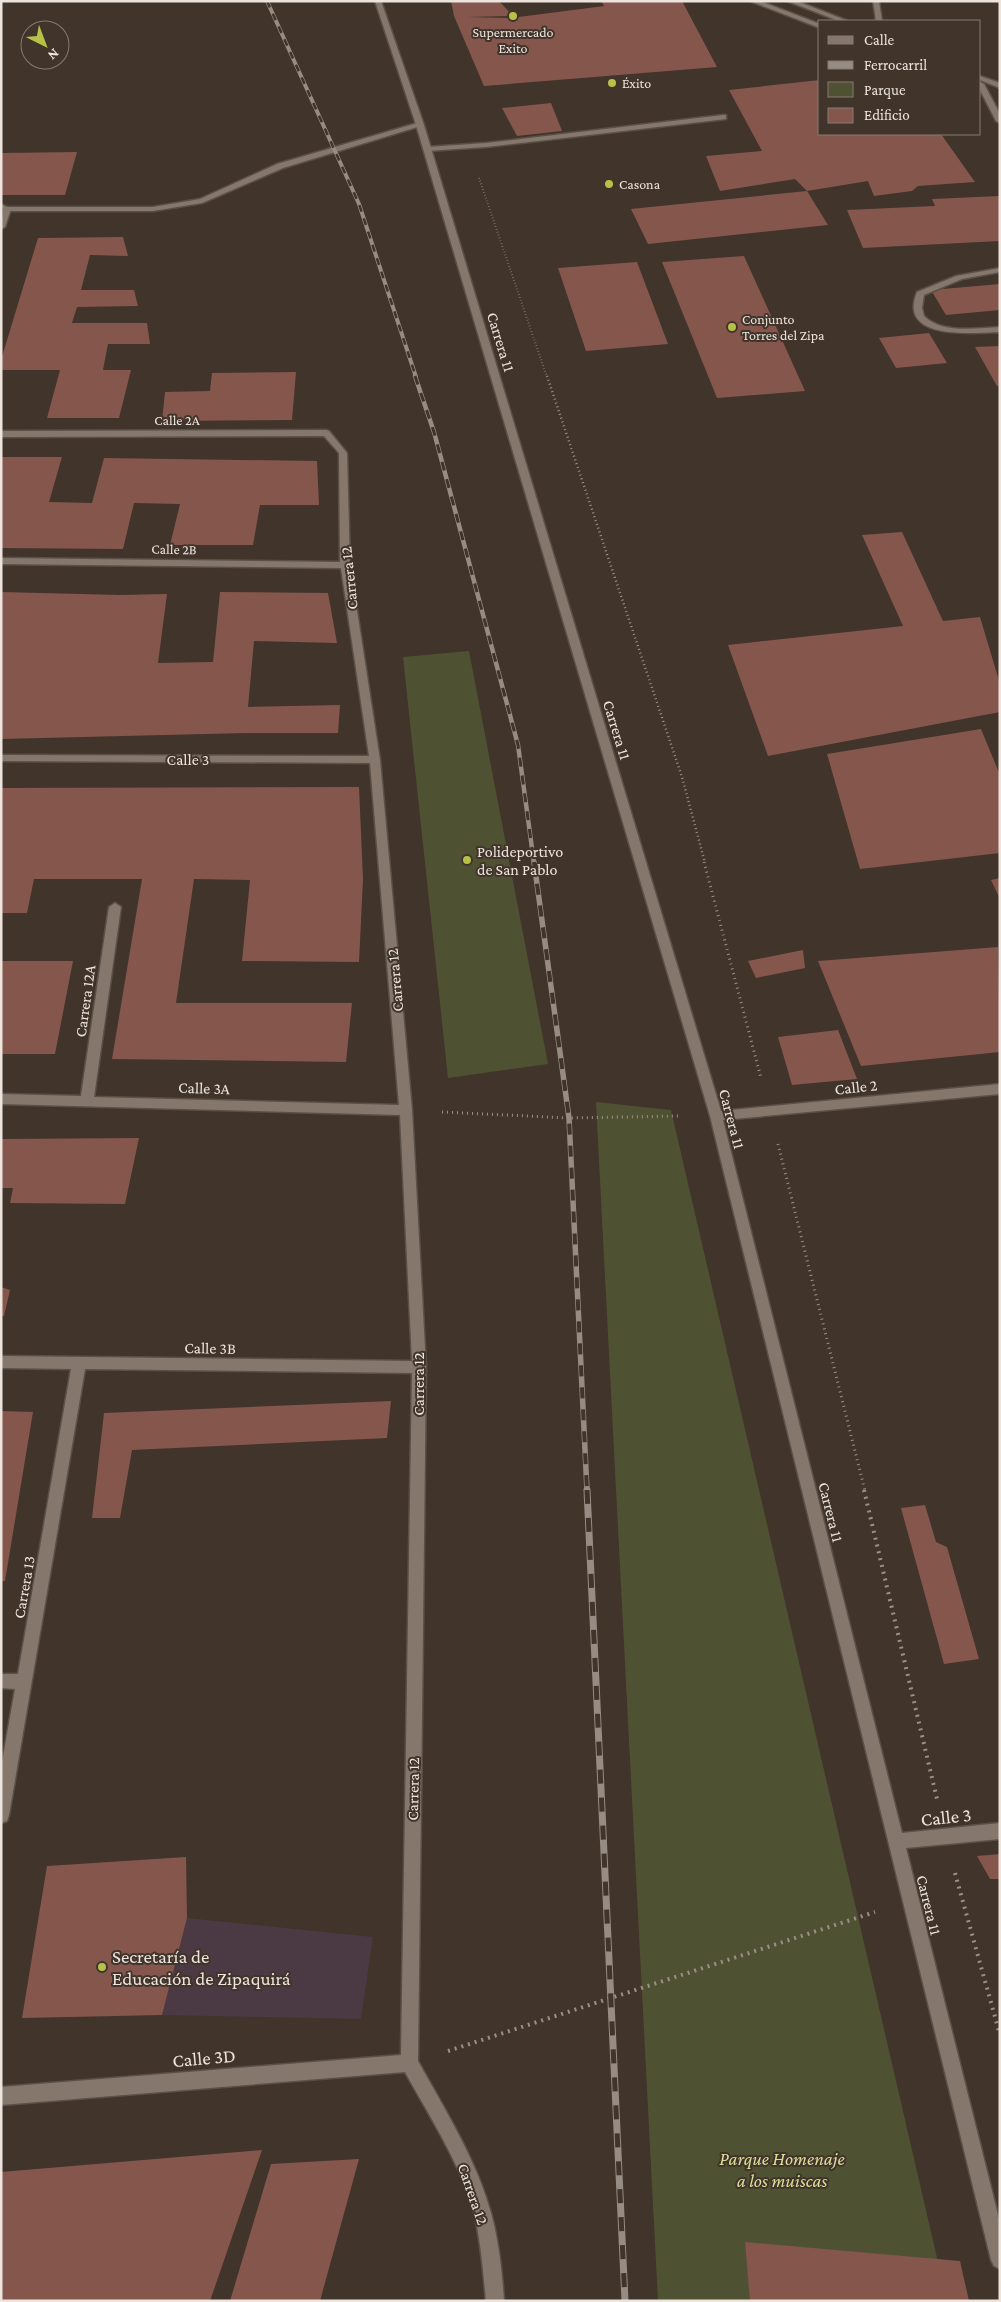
<svg xmlns="http://www.w3.org/2000/svg" width="1001" height="2302" viewBox="0 0 1001 2302" font-family="'Crimson Pro',serif">
<style>
.medical{fill:#4b3943}
.green{fill:#4f5133}
.building{fill:#85564c}
.lines{fill:none;stroke-linecap:round;stroke-linejoin:round}
.lane-casing{stroke:#5a5048;stroke-width:3}
.street-casing{stroke:#5a5048;stroke-width:3}
.secondary-casing{stroke:#5a5048;stroke-width:3}
.path-far3{stroke:#9b9089;stroke-width:2;stroke-dasharray:0.5 2.5;stroke-linecap:butt}
.path-far2{stroke:#9b9089;stroke-width:2.5;stroke-dasharray:1 3;stroke-linecap:butt}
.path-far1{stroke:#9b9089;stroke-width:3;stroke-dasharray:1 4;stroke-linecap:butt}
.path{stroke:#9b9089;stroke-width:4;stroke-dasharray:2 5;stroke-linecap:butt}
.lane{fill:#85776c;fill-rule:evenodd}
.street{fill:#85776c;fill-rule:evenodd}
.secondary{fill:#85776c;fill-rule:evenodd}
.rail-far3-casing{stroke:#968c84;stroke-width:4}
.rail-far2-casing{stroke:#968c84;stroke-width:4.5}
.rail-far1-casing{stroke:#968c84;stroke-width:5.5}
.rail-casing{stroke:#968c84;stroke-width:7}
.rail-far3{stroke:#41342b;stroke-width:2.5;stroke-dasharray:7;stroke-linecap:butt}
.rail-far2{stroke:#41342b;stroke-width:3;stroke-dasharray:9;stroke-linecap:butt}
.rail-far1{stroke:#41342b;stroke-width:4;stroke-dasharray:11;stroke-linecap:butt}
.rail{stroke:#41342b;stroke-width:5;stroke-dasharray:14;stroke-linecap:butt}
.poi-dot{fill:#b8c147;stroke:#41342b;stroke-width:2}
.labels{text-anchor:middle;dominant-baseline:central;stroke-width:4;stroke-linejoin:round;paint-order:stroke}
.far-poi-label{font-size:14px;fill:#ece4dd;stroke:#41342b;text-anchor:start}
.far-street-label{font-size:14px;fill:#ece4dd;stroke:#41342b}
.street-label{font-size:16px;fill:#ece4dd;stroke:#41342b}
.poi-label{font-size:16px;fill:#ece4dd;stroke:#41342b;text-anchor:start}
.near-street-label{font-size:19px;fill:#ece4dd;stroke:#41342b}
.near-poi-label{font-size:19px;fill:#ece4dd;stroke:#41342b;text-anchor:start}
.near-park-label{font-size:19px;font-style:italic;fill:#dadf96;stroke:#41342b}
</style>
<rect width="100%" height="100%" fill="#41342b"/>
<polygon class="medical" points="187,1918 373,1937 361,2019 162,2015"/>
<g class="green">
<polygon points="469,651 548,1064 448,1078 403,657"/>
<polygon points="596,1102 671,1110 947,2301 658,2301"/>
</g>
<g class="building">
<polygon points="451,1 499,1 513,16 467,17 511,18 604,6 601,1 682,1 717,67 484,86 454,16"/>
<polygon points="820,80 820,134 941,134 975,182 918,186 912,191 874,196 868,181 807,191 795,179 720,191 706,156 762,151 729,90"/>
<polygon points="551,103 562,131 517,136 502,108"/>
<polygon points="77,152 65,195 1,195 1,153"/>
<polygon points="807,191 828,225 648,244 631,209"/>
<polygon points="999,196 1000,241 863,248 847,210 935,206 932,199"/>
<polygon points="123,237 128,256 90,255 81,290 134,290 138,306 77,307 72,323 147,323 150,344 108,344 103,370 131,370 119,418 47,418 60,370 1,370 1,360 38,238"/>
<polygon points="744,256 805,391 717,398 662,262"/>
<polygon points="637,262 668,344 586,351 558,268"/>
<polygon points="1000,284 1000,310 946,315 931,290"/>
<polygon points="929,333 947,363 896,368 879,338"/>
<polygon points="1000,346 1000,386 997,386 975,347"/>
<polygon points="296,372 292,420 162,421 165,392 210,391 212,373"/>
<polygon points="1,457 62,457 49,502 92,503 104,458 317,461 319,505 260,505 253,545 170,545 180,504 134,503 123,549 1,548"/>
<polygon points="902,532 943,621 980,617 1000,684 1000,712 768,756 728,645 903,626 862,535"/>
<polygon points="1,592 120,595 167,594 158,663 213,662 220,592 328,593 337,643 254,641 248,707 340,705 338,733 246,733 1,739"/>
<polygon points="981,729 1000,775 1000,853 860,869 827,754"/>
<polygon points="359,787 363,879 359,962 242,961 250,880 194,879 176,1003 352,1003 346,1062 112,1059 142,879 34,879 27,913 1,913 1,788"/>
<polygon points="1000,878 1000,899 991,880"/>
<polygon points="998,947 1000,1052 861,1066 818,961"/>
<polygon points="803,950 805,968 756,978 748,961"/>
<polygon points="1,961 73,961 55,1054 1,1054"/>
<polygon points="838,1030 857,1079 792,1085 778,1037"/>
<polygon points="139,1138 125,1204 10,1203 13,1188 1,1188 1,1139"/>
<polygon points="1,1287 10,1290 4,1316 1,1316"/>
<polygon points="391,1401 387,1438 132,1450 120,1518 92,1518 104,1413"/>
<polygon points="1,1411 33,1412 5,1581 1,1581"/>
<polygon points="925,1505 936,1542 947,1547 979,1659 944,1664 901,1508"/>
<polygon points="1000,1854 1000,1879 990,1879 977,1856"/>
<polygon points="186,1857 187,1918 162,2015 22,2018 47,1866"/>
<polygon points="262,2150 210,2301 1,2301 1,2172"/>
<polygon points="359,2159 320,2301 230,2301 271,2164"/>
<polygon points="745,2242 960,2261 969,2301 750,2301"/>
</g>
<g class="lines">
<g class="lane-casing">
<g id="lane">
<polygon points="723,115 726,115 726,119 486,147 427,151 423,149 427,147 486,143"/>
<polygon points="417,123 424,125 283,168 202,203 153,211 7,211 3,209 7,207 153,207 200,199 277,164"/>
<path d="M1000,268v4l-38,7 -38,16 -2,13 2,8c17,18 53,12 76,11v5c-27,1 -103,9 -83,-40l39,-16z"/>
</g>
</g>
<g class="street-casing">
<g id="street">
<polygon points="375,1 381,1 424,125 721,1111 1000,1084 1000,1094 723,1120 902,1833 1000,1823 1000,1839 906,1848 1000,2223 1000,2269 994,2266 991,2260 710,1116 416,125"/>
<polygon points="873,1 879,1 882,21 876,21"/>
<polygon points="980,82 984,84 1000,114 1000,123 996,121 980,90"/>
<polygon points="1,204 11,209 5,227 1,229 3,210"/>
<path d="M326,430l3,1 18,22 3,112 30,195 32,350 14,257 -8,694c27,49 58,98 73,152 8,29 11,58 13,88h-18c-3,-30 -5,-59 -12,-88 -14,-50 -44,-96 -69,-141l-404,33v-18l400,-32 11,-682 -327,-4 -76,446 -2,6 -6,2v-55l14,-79 -14,-1v-14h17l53,-305 -70,-1v-12l411,5 -12,-246 -399,-11v-10l80,2 28,-189 6,-4 6,4 -27,190 305,8 -29,-342 -369,-2v-6l368,1 -28,-188 -340,-4v-6l339,4 -1,-109 -15,-17 -323,1v-6z"/>
</g>
</g>
<g class="secondary-casing">
<g id="secondary">
<polygon points="750,1 760,1 820,24 820,28"/>
<polygon points="787,1 797,1 848,21 839,21"/>
<polygon points="980,76 1000,83 1000,88 980,80"/>
</g>
</g>
<polyline class="path-far3" points="479,178 547,377"/>
<polyline class="path-far2" points="547,376 682,777 705,863"/>
<g class="path-far1">
<polyline points="704,862 761,1078"/>
<polyline points="442,1112 569,1118 678,1116"/>
<polyline points="778,1144 865,1491"/>
</g>
<g class="path">
<polyline points="864,1490 937,1799"/>
<polyline points="955,1873 1000,2035"/>
<polyline points="448,2051 875,1912"/>
</g>
<use href="#lane" class="lane"/>
<use href="#street" class="street"/>
<use href="#secondary" class="secondary"/>
<g class="rail-far3-casing">
<polyline id="rail-far3" points="267,1 359,204 416,377"/>
</g>
<g class="rail-far2-casing">
<polyline id="rail-far2" points="415,376 434,432 518,745 534,863"/>
</g>
<g class="rail-far1-casing">
<polyline id="rail-far1" points="534,862 569,1118 587,1491"/>
</g>
<g class="rail-casing">
<polyline id="rail" points="587,1490 625,2301"/>
</g>
<use href="#rail-far3" class="rail-far3"/>
<use href="#rail-far2" class="rail-far2"/>
<use href="#rail-far1" class="rail-far1"/>
<use href="#rail" class="rail"/>
</g>
<g class="poi-dot">
<circle cx="513" cy="16" r="5"/>
<circle cx="612" cy="83" r="5"/>
<circle cx="609" cy="184" r="5"/>
<circle cx="732" cy="327" r="5"/>
<circle cx="467" cy="860" r="5"/>
<circle cx="102" cy="1967" r="5"/>
</g>
<g class="labels">
<g class="far-poi-label">
<text x="513" y="32" text-anchor="middle">Supermercado<tspan x="513" dy="16">Exito</tspan></text>
<text x="622" y="83">Éxito</text>
<text x="619" y="184">Casona</text>
<text x="742" y="319">Conjunto<tspan x="742" dy="16">Torres del Zipa</tspan></text>
</g>
<g class="far-street-label">
<text x="177" y="420">Calle 2A</text>
<text transform="translate(174 549) rotate(1)">Calle 2B</text>
</g>
<g class="street-label">
<text transform="translate(501 342) rotate(73)">Carrera 11</text>
<text transform="translate(349 578) rotate(-96)">Carrera 12</text>
<text transform="translate(617 730) rotate(73)">Carrera 11</text>
<text x="188" y="759">Calle 3</text>
<text transform="translate(395 980) rotate(-95)">Carrera 12</text>
<text transform="translate(85 1001) rotate(-82)">Carrera 12A</text>
<text transform="translate(856 1087) rotate(-6)">Calle 2</text>
<text transform="translate(204 1088) rotate(2)">Calle 3A</text>
<text transform="translate(732 1119) rotate(75)">Carrera 11</text>
<text transform="translate(210 1348) rotate(1)">Calle 3B</text>
<text transform="translate(418 1384) rotate(-90)">Carrera 12</text>
<text transform="translate(831 1512) rotate(76)">Carrera 11</text>
<text transform="translate(24 1587) rotate(-80)">Carrera 13</text>
<text transform="translate(413 1789) rotate(-89)">Carrera 12</text>
<text transform="translate(929 1905) rotate(76)">Carrera 11</text>
<text transform="translate(473 2194) rotate(71)">Carrera 12</text>
</g>
<g class="poi-label">
<text x="477" y="851">Polideportivo<tspan x="477" dy="18">de San Pablo</tspan></text>
</g>
<g class="near-street-label">
<text transform="translate(946 1817) rotate(-6)">Calle 3</text>
<text transform="translate(204 2058) rotate(-5)">Calle 3D</text>
</g>
<g class="near-poi-label">
<text x="112" y="1956">Secretaría de<tspan x="112" dy="22">Educación de Zipaquirá</tspan></text>
</g>
<g class="near-park-label">
<text x="782" y="2158">Parque Homenaje<tspan x="782" dy="22">a los muiscas</tspan></text>
</g>
</g>
<rect width="1001" height="2302" fill="none" stroke="#ece4dd" stroke-width="5"/>
<rect x="818" y="20" width="162" height="115" fill="#41342b" stroke="#857a72"/>
<rect x="828" y="36" width="25" height="8" fill="#85776c" stroke="#857a72"/>
<text x="864" y="45" font-size="15" fill="#ece4dd">Calle</text>
<rect x="828" y="61" width="25" height="8" fill="#968c84" stroke="#857a72"/>
<text x="864" y="70" font-size="15" fill="#ece4dd">Ferrocarril</text>
<rect x="828" y="82" width="25" height="15" fill="#4f5133" stroke="#857a72"/>
<text x="864" y="95" font-size="15" fill="#ece4dd">Parque</text>
<rect x="828" y="108" width="25" height="15" fill="#85564c" stroke="#857a72"/>
<text x="864" y="120" font-size="15" fill="#ece4dd">Edificio</text>
<g transform="translate(45 45) rotate(138)"><circle r="24" fill="#41342b" stroke="#857a72"/>
<path d="M0-4L9 19L0 12L-9 19Z" fill="#b8c147"/>
<text y="-8" font-size="14" font-weight="bold" text-anchor="middle" fill="#ece4dd">N</text>
</g>
</svg>
